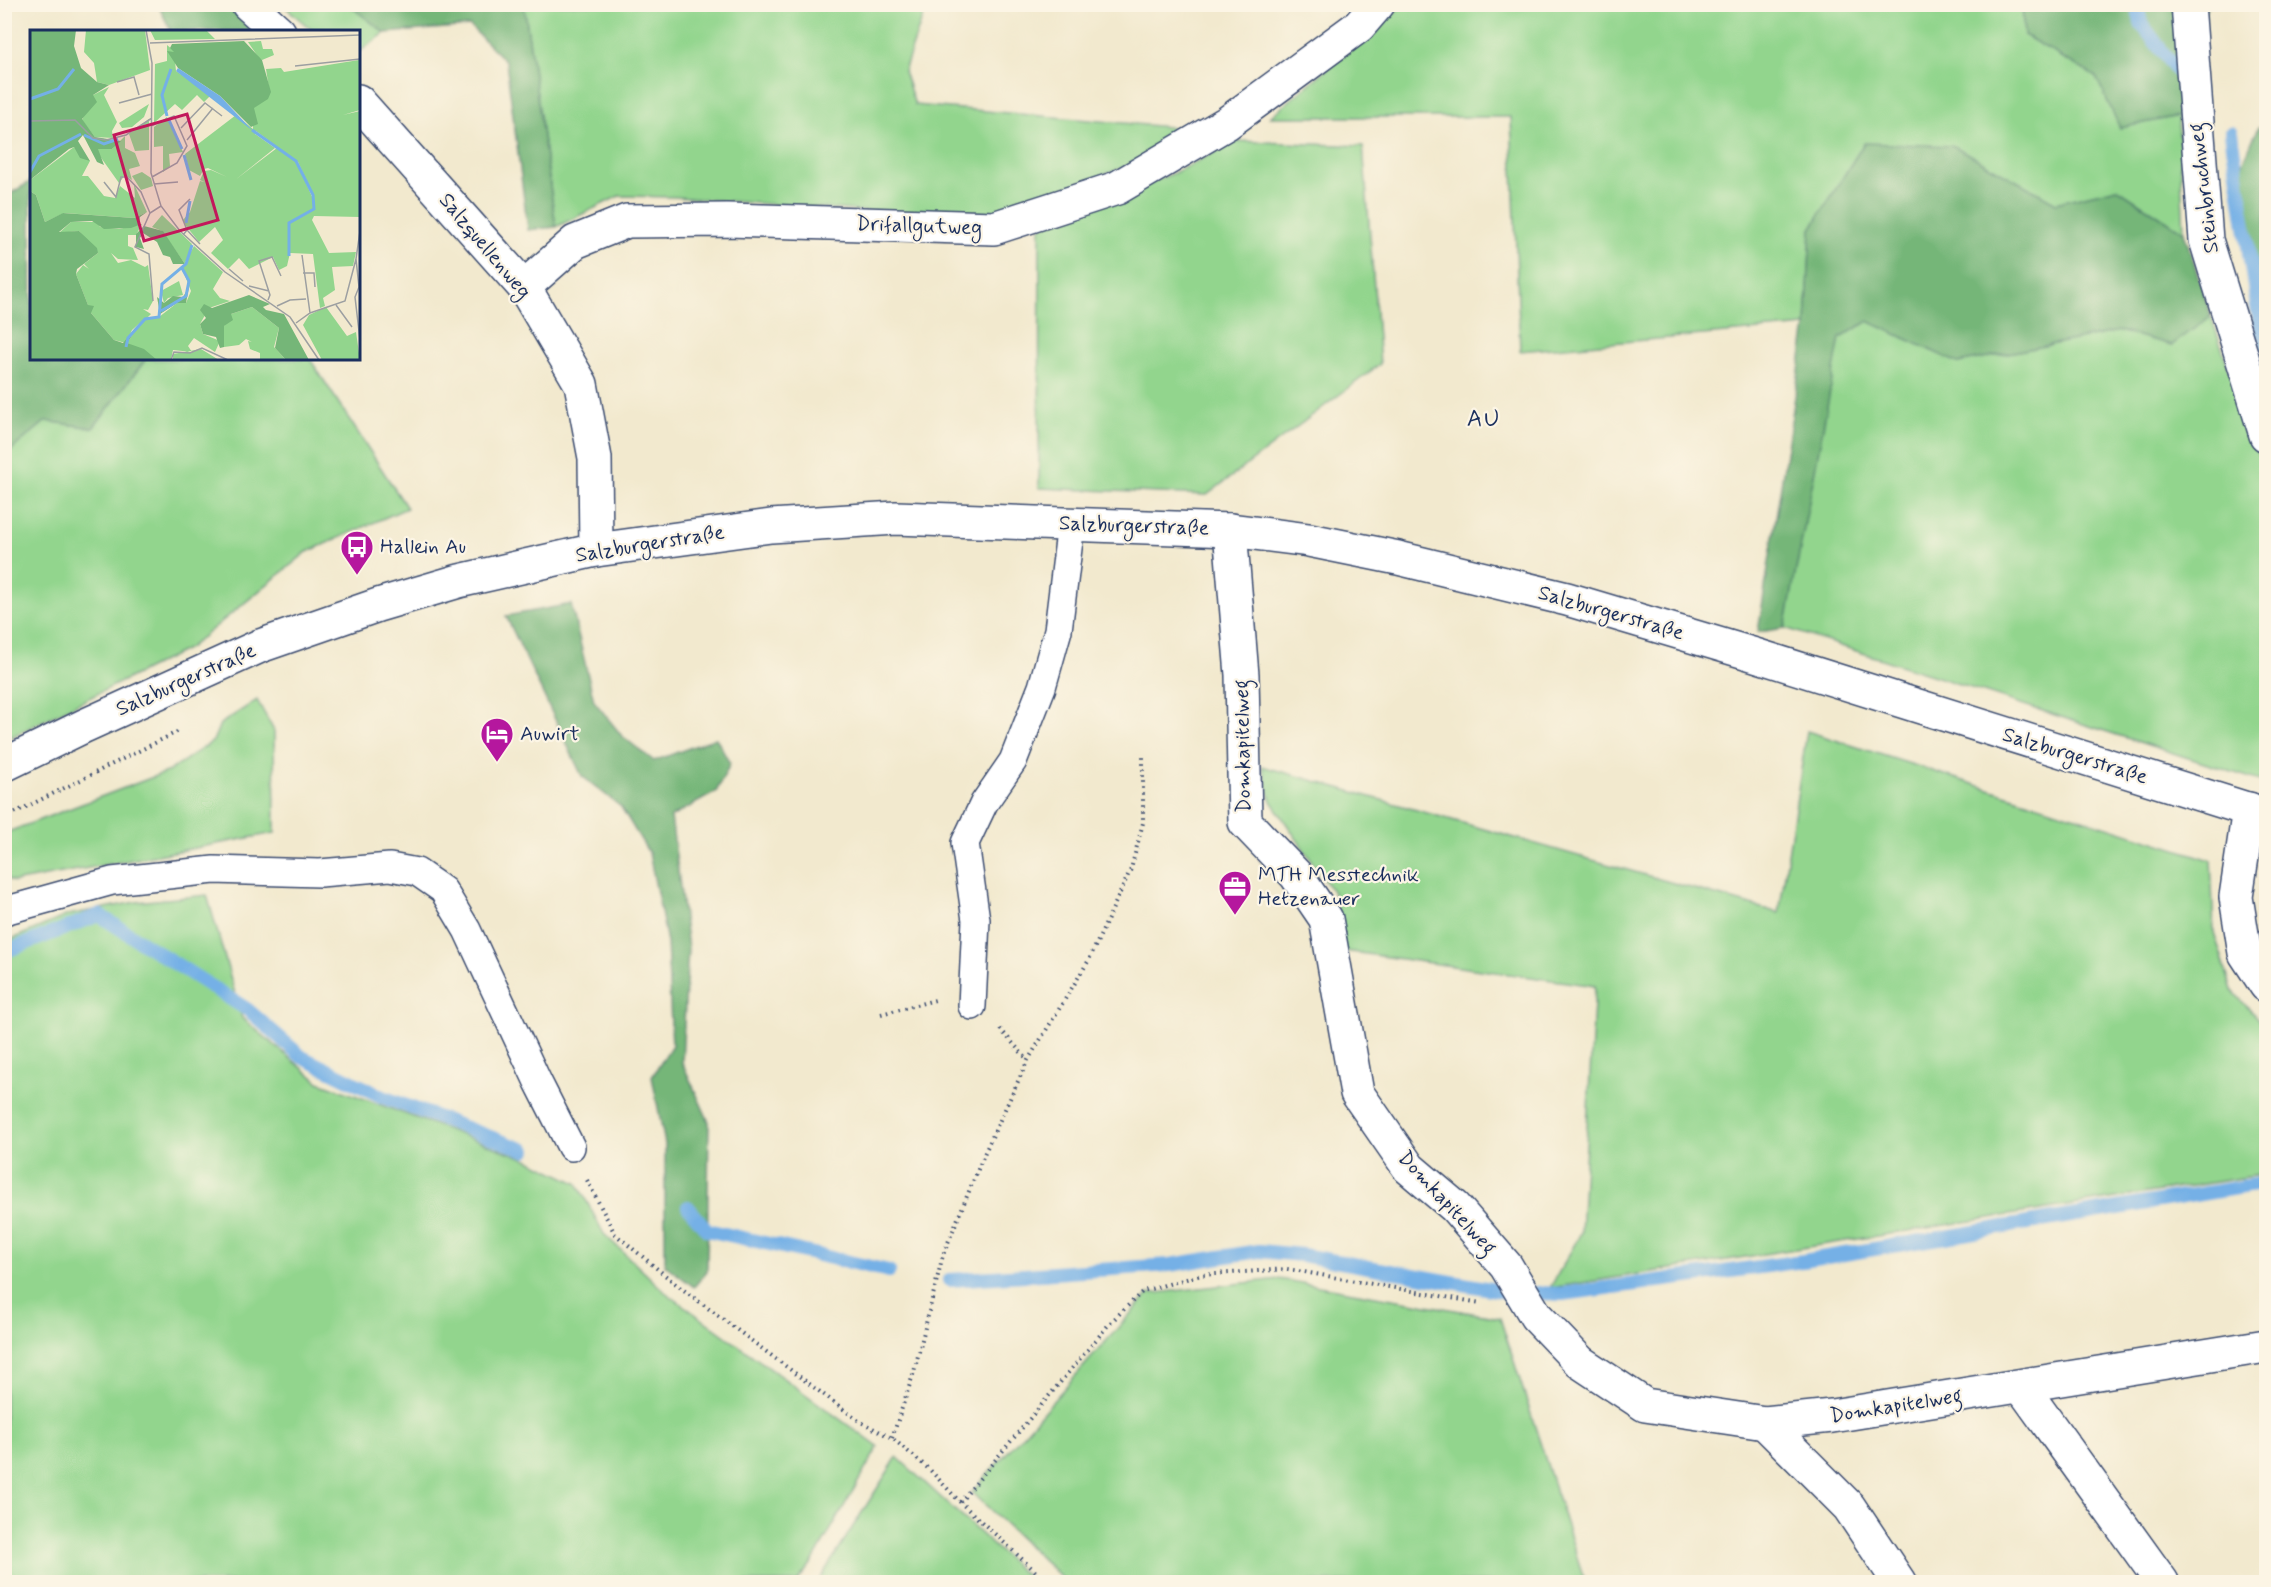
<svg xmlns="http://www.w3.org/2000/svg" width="2271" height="1587" viewBox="0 0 2271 1587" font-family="Mynerve,sans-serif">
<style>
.green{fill:#92d58d;stroke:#568276;stroke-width:1.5}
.forest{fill:#75b678;stroke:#48726b;stroke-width:1.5}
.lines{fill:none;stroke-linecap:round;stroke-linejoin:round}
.stream{stroke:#74b0e6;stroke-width:14}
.lane-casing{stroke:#3b4b6f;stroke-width:30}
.street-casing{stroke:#3b4b6f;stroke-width:36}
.primary-casing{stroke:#3b4b6f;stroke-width:36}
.path{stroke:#3b4b6f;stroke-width:4;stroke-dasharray:1.5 4.5;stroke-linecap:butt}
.lane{stroke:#fff;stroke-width:27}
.street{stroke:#fff;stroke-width:33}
.primary{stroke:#fff;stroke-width:33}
.labels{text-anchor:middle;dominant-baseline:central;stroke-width:4.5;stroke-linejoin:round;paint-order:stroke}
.street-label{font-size:21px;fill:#1b2f5e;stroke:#fcf5e5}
.poi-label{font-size:21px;fill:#1b2f5e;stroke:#fcf5e5;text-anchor:start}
.quarter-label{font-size:24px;letter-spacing:1.5px;fill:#1b2f5e;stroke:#fcf5e5}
.inset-river{fill:none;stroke:#74b0e6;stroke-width:3}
.inset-road{fill:none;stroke:#9c9fa1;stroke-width:1.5}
.view{fill:#c2185b;fill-opacity:0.15;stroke:#c2185b;stroke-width:3}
.inset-edge{fill:none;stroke:#1b2f5e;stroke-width:3}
</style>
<rect width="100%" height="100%" fill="#fcf5e5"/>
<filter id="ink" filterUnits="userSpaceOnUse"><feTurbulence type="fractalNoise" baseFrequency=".0167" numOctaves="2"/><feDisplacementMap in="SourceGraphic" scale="12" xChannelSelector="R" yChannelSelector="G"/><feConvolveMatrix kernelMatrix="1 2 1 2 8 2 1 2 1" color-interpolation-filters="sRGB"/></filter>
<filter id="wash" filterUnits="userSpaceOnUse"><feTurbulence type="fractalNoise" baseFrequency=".008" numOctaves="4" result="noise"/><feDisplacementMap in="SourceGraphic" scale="24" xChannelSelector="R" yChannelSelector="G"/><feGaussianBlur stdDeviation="1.35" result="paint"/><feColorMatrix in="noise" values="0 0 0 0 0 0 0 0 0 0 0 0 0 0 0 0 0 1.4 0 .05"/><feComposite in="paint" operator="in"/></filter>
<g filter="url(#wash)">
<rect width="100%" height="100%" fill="#f2e9ce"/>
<g class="green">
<polygon points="283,5 349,5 385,33 359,52 358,32 313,31"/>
<polygon points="524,5 935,5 924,13 904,71 915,105 1193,129 1151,158 997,212 941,217 675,197 619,196 556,227"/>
<polygon points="1403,5 2022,5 2024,35 2097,77 2120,128 2178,116 2184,232 2117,188 2056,203 1954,146 1811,229 1806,326 1520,351 1511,117 1270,117"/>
<polygon points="1237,141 1363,146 1380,364 1207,495 1039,488 1040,227 1172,174"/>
<polygon points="2211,316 2266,478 2266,783 1785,628 1839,338 1868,321 1958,363 2119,331 2172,345"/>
<polygon points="146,359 310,359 407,508 307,552 189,648 5,740 5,455 46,421 93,428"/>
<polygon points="257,700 274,731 275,833 14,882 5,878 5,833 169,771 213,741 220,724"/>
<polygon points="1807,731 2211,860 2214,932 2232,990 2266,1028 2266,1174 1550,1288 1581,1233 1595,986 1345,951 1334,894 1271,801 1262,766 1779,913"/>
<polygon points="207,895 242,1018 319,1082 527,1159 577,1183 604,1234 665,1292 878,1447 811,1564 797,1582 5,1582 5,942 68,915 136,902"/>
<polygon points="1279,1279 1500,1318 1585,1582 1066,1582 972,1492 1148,1294"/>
<polygon points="897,1457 1033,1582 818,1582"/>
</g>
<g class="forest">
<polygon points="158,5 267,5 274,31 168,31 170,29"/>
<polygon points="349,5 524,5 556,227 528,230 506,62 470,26 385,33"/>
<polygon points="2022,5 2208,5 2178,116 2120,128 2096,77 2024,35"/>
<polygon points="2266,126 2266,352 2259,330 2234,185 2258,127"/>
<polygon points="1864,143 1954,146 2056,203 2117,188 2184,232 2211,316 2172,345 2119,331 1958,363 1868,321 1840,338 1785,628 1758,632 1806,326 1811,229"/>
<polygon points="31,181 32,358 146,359 93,428 46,421 5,455 5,197"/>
<polygon points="571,604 594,701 622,736 654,761 716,738 730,764 716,792 671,817 688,948 682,1062 709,1122 707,1271 694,1287 665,1265 665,1144 652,1077 672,1045 667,942 649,853 621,807 582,776 506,616"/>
</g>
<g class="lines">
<g class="stream">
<polyline points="2137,4 2141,23 2176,70"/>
<polyline points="2231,133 2261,333 2266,346"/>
<polyline points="4,952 99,915 248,1010 302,1057 383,1097 525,1150"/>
<polyline points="688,1207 707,1230 889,1271"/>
<polyline points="950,1280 1170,1265 1259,1251 1302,1255 1502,1291"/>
<polyline points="1537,1293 1563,1294 1803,1261 2266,1183"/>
</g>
</g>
</g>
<g filter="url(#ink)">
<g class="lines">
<g class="lane-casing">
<g id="lane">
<polyline points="4,911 112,881 214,870 320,873 390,867 417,872 443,890 467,930 538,1082 571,1147"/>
<polyline points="972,1006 976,920 965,843 984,803 1013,761 1042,687 1058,630 1071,524"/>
</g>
</g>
<g class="street-casing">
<g id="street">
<polyline points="248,4 279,32"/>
<polyline points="2188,4 2206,240 2266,435"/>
<polyline points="358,101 524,287 581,384 595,458 596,550"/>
<polyline points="524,287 575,242 627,221 727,220 994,228 1117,188 1227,123 1359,26 1378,4"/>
<polyline points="1230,530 1242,675 1245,822 1296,875 1326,919 1357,1093 1409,1168 1455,1207 1506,1266 1536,1316 1580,1362 1645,1405 1765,1423 1832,1416 2266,1346"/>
<polyline points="2249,809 2236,897 2245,953 2266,985"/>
<polyline points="2021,1386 2162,1582"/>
<polyline points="1765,1423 1849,1507 1899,1582"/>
</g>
</g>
<g class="primary-casing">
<polyline id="primary" points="4,765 84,726 260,646 378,605 459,581 596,550 771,526 896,518 1230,530 1309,540 1398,558 1567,599 1752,654 2266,815"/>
</g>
<g class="path">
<polyline points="4,818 181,730"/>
<polyline points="881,1014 935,1000"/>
<polyline points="1000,1029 1028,1060"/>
<polyline points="587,1180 615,1234 677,1285 859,1421 892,1438 930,1470 960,1502 1047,1582"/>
<polyline points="892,1438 914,1372 943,1255 985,1152 1028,1060 1089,960 1131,869 1143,823 1143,756"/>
<polyline points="960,1502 1110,1323 1143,1291 1201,1275 1287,1269 1480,1303"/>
</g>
<use href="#lane" class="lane"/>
<use href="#street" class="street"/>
<use href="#primary" class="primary"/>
</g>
</g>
<defs>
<g id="bus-pin" transform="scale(1.725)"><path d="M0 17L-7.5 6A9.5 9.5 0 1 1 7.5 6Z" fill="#b5179e" stroke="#fcf5e5"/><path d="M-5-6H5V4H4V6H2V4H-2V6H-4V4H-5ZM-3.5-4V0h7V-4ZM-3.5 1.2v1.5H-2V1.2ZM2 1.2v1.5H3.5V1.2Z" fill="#fff"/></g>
<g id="hotel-pin" transform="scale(1.725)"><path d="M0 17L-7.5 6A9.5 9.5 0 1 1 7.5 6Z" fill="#b5179e" stroke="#fcf5e5"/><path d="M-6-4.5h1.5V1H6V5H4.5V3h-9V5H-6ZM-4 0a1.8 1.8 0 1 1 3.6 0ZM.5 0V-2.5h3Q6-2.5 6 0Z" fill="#fff"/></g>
<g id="office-pin" transform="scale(1.725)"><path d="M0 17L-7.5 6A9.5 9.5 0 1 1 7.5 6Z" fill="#b5179e" stroke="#fcf5e5"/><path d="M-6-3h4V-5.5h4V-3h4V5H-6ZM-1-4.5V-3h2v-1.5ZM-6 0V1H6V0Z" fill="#fff"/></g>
</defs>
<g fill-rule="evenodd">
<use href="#bus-pin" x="357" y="547"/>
<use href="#hotel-pin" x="497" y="734"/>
<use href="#office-pin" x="1235" y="887"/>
</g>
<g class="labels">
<g class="street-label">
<text transform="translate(2204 188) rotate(-97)">Steinbruchweg</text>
<text transform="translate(919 226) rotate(2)">Drifallgutweg</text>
<text transform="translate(485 246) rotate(50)">Salzquellenweg</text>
<text transform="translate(1134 526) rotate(2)">Salzburgerstraße</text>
<text transform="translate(650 544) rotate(-9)">Salzburgerstraße</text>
<text transform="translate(1611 613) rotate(16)">Salzburgerstraße</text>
<text transform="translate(186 680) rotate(-24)">Salzburgerstraße</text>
<text transform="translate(1243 746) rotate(-91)">Domkapitelweg</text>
<text transform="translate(2075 756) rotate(17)">Salzburgerstraße</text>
<text transform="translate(1447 1203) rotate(47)">Domkapitelweg</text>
<text transform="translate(1896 1406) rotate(-9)">Domkapitelweg</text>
</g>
<g class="poi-label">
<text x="380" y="547">Hallein Au</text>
<text x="520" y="734">Auwirt</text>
<text x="1258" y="875">MTH Messtechnik<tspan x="1258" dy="24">Hetzenauer</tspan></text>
</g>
<g class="quarter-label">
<text x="1484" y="419">AU</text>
</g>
</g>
<g transform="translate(30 30)">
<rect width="330" height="330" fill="#f2e9ce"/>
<path d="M56,0h59l5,40 -41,15 -12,-3 -3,-19 -10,-11zM120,0h56l9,9 -60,1zM231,11l2,8h9l2,6 -12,5 -3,-2 -11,-16zM137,15l7,6 2,20 35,24 -7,7 -7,-7 -15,15 -7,-6 -21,19 1,-59 12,-3zM329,30l1,50 -17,5 17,-4v106l-46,-1 -2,4 17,33 27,-1 -3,14 -21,1 3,23 -12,8 2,8 -5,2 -7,-54 -23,-1 -3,13 -8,4 -6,-13 -24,12 -10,-11 -11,11 -17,-16 12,-13 -8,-13 -16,15 -13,-16 -3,-6 7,-8 10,-31 4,1 -4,-2 4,-9 7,-1 16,7 -19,-9 -4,1 -4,7 -11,-6 -4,-16 51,-39 17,14v-21l12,-8 4,-11 -3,-20 15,-1 3,4zM226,101l42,31 16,34v5l-18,-40 -19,-13 -42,32 40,-32 -20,-14zM79,57l-5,8 13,27 -5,9 1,7 -18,-1 -13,-17 11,-25zM119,74l-5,13 -12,10 -10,1 -3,-5zM137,87l16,35 -14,2 1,12 -7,6v-26l-9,1v-20zM119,89v31l-14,1 -6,-17zM95,106v12l10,5 5,13 -11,3 3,11 -7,-5 -6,8 -22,-31 1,-3h14zM44,117l16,14 -8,15h6l16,20 11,2 5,-12 15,12 -1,-14 13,28 -13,6 -70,-5 -19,9 -9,-27 -6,-4v-11zM112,142l9,6 2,8 -12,4 -9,-14zM132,185l30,29 -7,20 -23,-33 -10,-4zM41,192h27l2,5 19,2 23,-5 -6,11h-8v11l5,2 5,12 -20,-1 -7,-6 7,10 13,-3 14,7 3,-2 5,36 -5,9 -5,-1 8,5 -4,4 12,-1 18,-14h9l5,-12 -9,-23 12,-22 29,26 -10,17 7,9 10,3 -21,7 -9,16 3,10 17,7 -5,11 -21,-14 -6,8 4,6 -19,-2 -2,10h-14l-30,-17 15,-22 -10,9 -6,13 -12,-3 -23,-27 -15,-39 7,-9 6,4 -5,-5 14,-11 -19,-22 -20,2zM149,251l4,14 -15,3 -4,5 -3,-12zM222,277l27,21 -5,19 12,13h-26v-7l-10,-4 -2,-8 4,1 -6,-3 -7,6 -15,2v-21l7,-12zM296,277l21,29 9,-4 4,28h-38l-19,-35 6,-10zM171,319l18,11h-46v-6z" fill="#92d58d" fill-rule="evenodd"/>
<path d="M0,0h46l-2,16 7,22 16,14 12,3 -16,10 4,7 -15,17 13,18 26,4 -9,8h-14l6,16 -7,-3 -14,-27 -5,6 12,20 -10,-3 -6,-11 -5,2 -39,31zM214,11l18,19 9,32 -3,7 -14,9 4,16 -7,3 -31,-31 -42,-28 -11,-17 7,1 -4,-4 2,-4zM0,161l6,4 9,27 18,-9 71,5 13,-6 -7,5 -1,8 -8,3 -27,1 -12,-8 -21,1 -12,10 20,-1 18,17 1,5 -21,16 -1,5 12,31 6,1 -3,7 23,27 9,3 19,-22 -15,22 17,6 13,11h-127zM114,196l19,5 22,33h-12l-3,-7 -7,-2 -6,-13 -14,-9 -3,5 4,11 -8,-2v-13zM159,257l-3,16h-9l-17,11 -3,-17 7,6 9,-7 10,1zM219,265l21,9 -7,3 3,3 18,4 25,46h-23l-11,-12 4,-20 -27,-21 -21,7 2,6 -9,6v21l-4,1 -4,-11 -13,-3 -3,-10 6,-6 -6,-8 4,-6 8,4z" fill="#75b678"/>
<path d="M148,38l42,28 33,35 -77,-60z" fill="#74b0e6"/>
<path class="inset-river" d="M0,69l28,-10 16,-20M137,86l-5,-21 9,-26M139,90l13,29M222,100l44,31 17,34 1,14 -25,14v33M54,105l20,9 14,-5M154,125l7,25M0,142l9,-16 42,-22M156,193l4,-22M131,281l25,-15 3,-15 -7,-13M96,317l2,-9 17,-19 14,-2 3,-33 24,-20 6,-19"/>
<path class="inset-road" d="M116,0l6,33 -1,110 10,33 19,25 45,41 65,45 29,43M120,13l210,-8M265,36l65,-7M87,52l17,-5 5,18M89,73l33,-9M0,91l45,-1 18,18 13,2 20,-5 26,-17M121,96l23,-10 13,30 -10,17 -25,14M151,98l24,-25 17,13M157,110l26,-32M74,152l12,15 5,-20h6l14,15 9,21M124,154l24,-2M157,200l13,14M330,201l-4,28 3,28 -4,10 5,43M153,205l4,-5 -8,-20 11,-11M272,225l8,58M199,239l14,12M273,243h11l1,14M219,256l20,5M238,270l2,-5 -11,-34 13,-4 9,19M123,271l-4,-47 -14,-7 15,-34 11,-7M306,275l16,22M247,276l13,-6 16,-1M266,293l14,-10 35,-12 11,-42M141,330l3,-8 16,1 12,-5 26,12"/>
<path class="view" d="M157,84l31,106 -74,21 -30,-106z"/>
<rect width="330" height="330" class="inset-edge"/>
</g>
<rect width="2271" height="1587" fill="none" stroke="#fcf5e5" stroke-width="24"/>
</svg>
